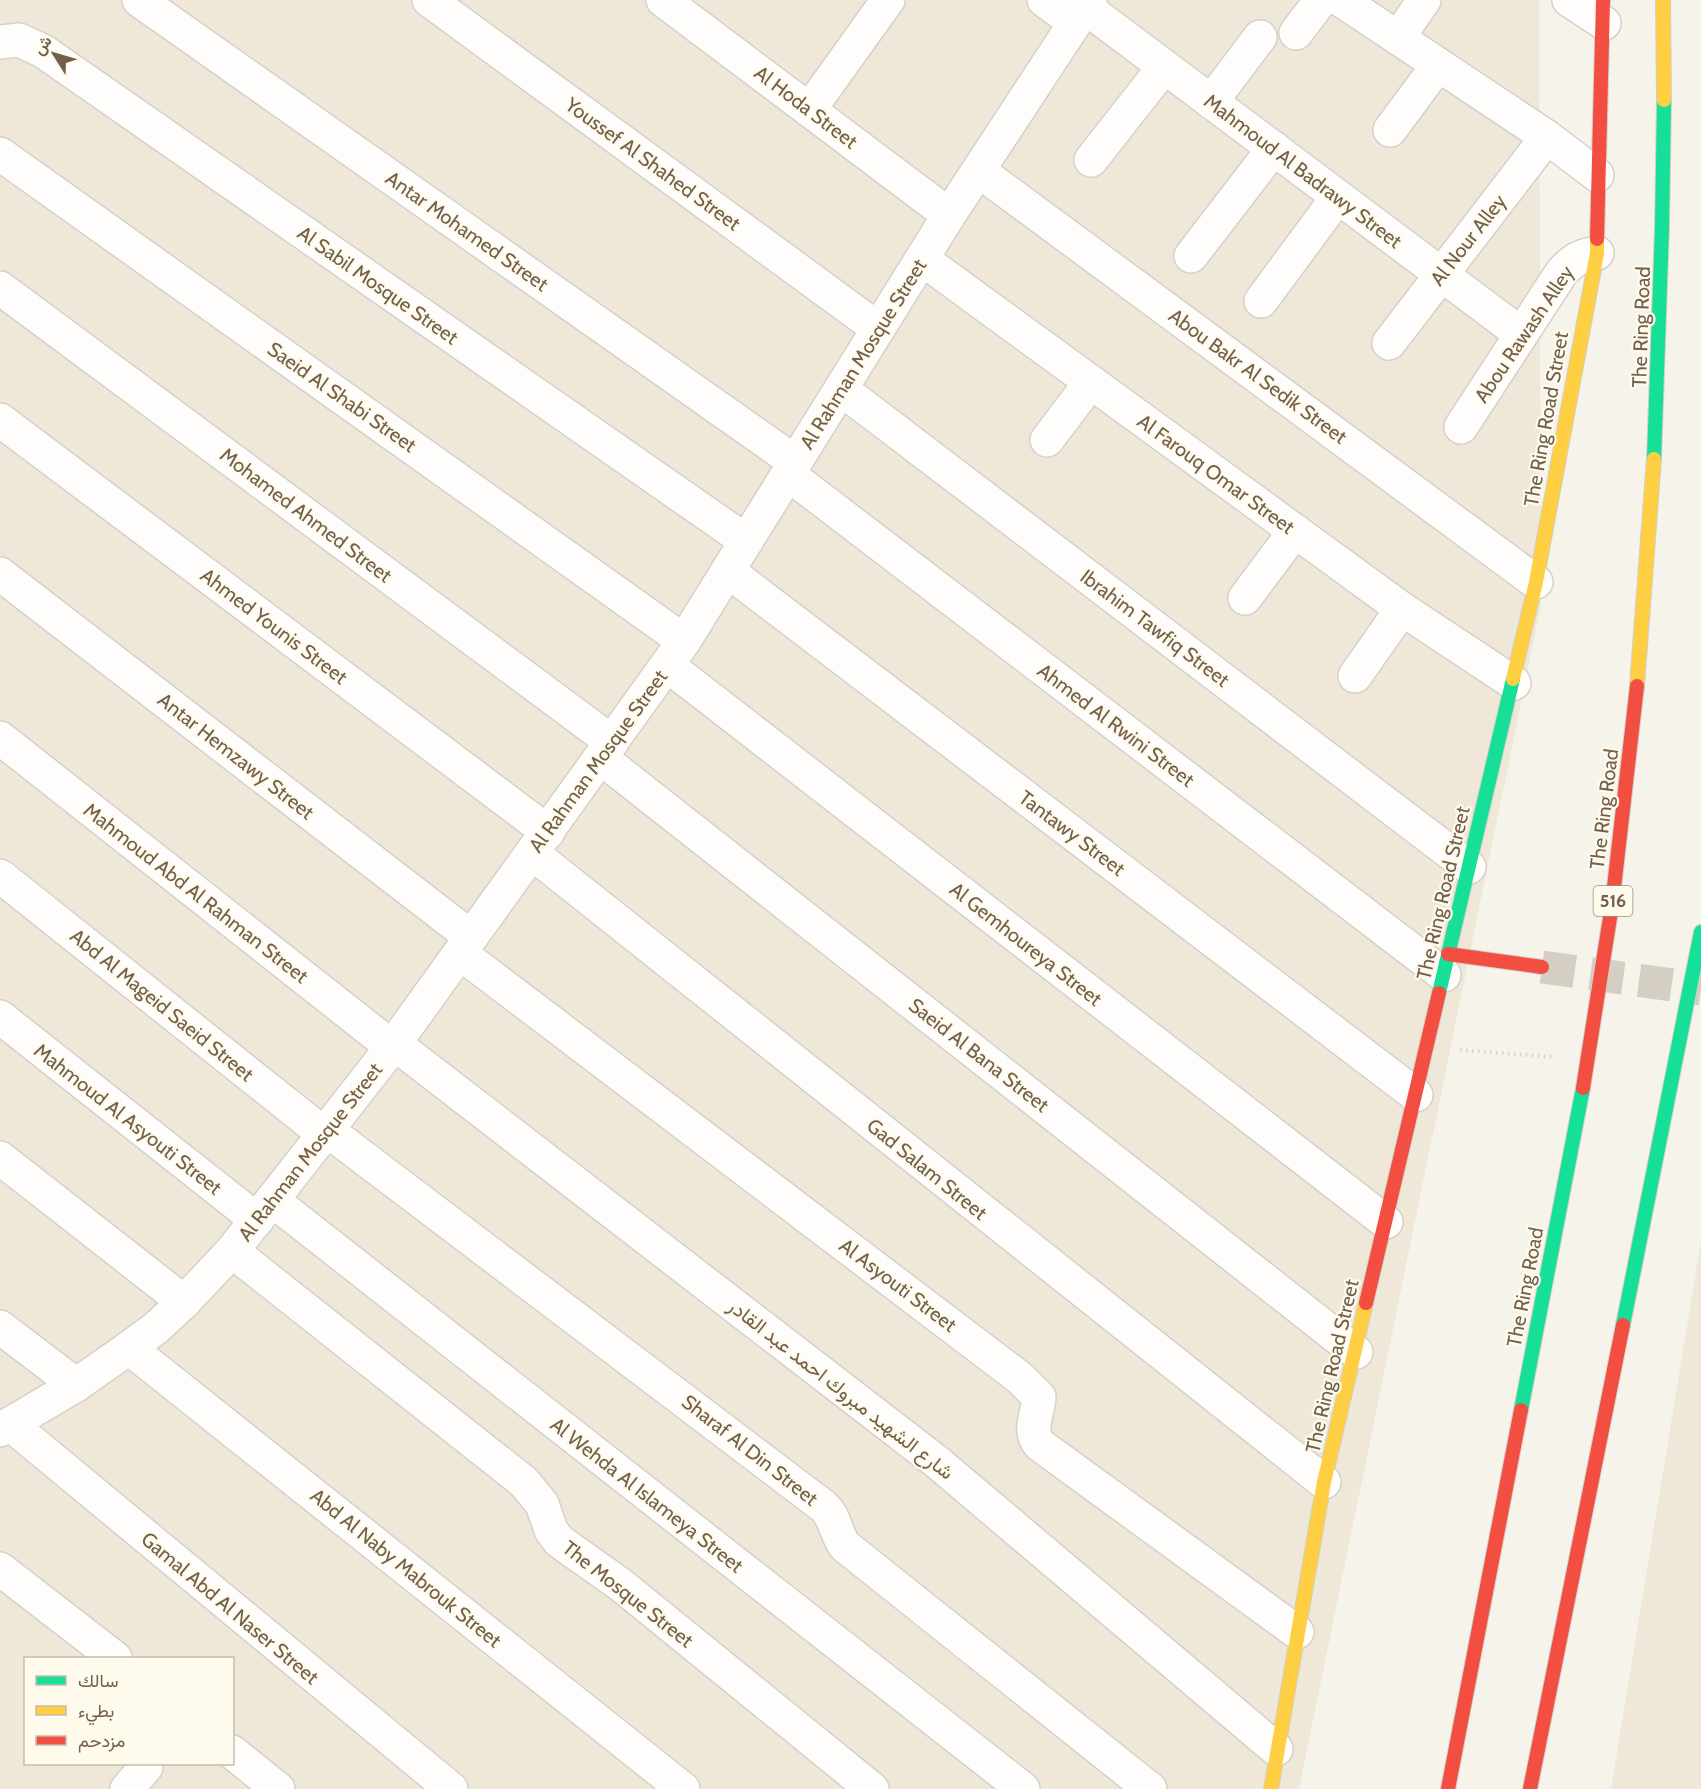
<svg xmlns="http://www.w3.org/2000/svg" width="1701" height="1789" viewBox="0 0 1701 1789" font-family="Cabin,Vazirmatn,sans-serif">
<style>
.residential{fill:#efe8d9;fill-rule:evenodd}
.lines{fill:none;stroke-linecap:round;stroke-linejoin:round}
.secondary-tunnel{stroke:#d5cec3;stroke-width:33;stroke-dasharray:33 16;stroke-linecap:butt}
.street-casing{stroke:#d5d0c9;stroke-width:36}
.fast-casing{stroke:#d4cfc6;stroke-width:16}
.slow-casing{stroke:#d4cfc6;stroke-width:16}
.jam-casing{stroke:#d4cfc6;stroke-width:16}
.path{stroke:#d8d1cb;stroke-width:4;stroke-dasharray:1.5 4.5;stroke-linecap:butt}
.street{stroke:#fefdfc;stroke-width:33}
.fast{stroke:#16e098;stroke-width:14}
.slow{stroke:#ffcf43;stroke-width:14}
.jam{stroke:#f24e42;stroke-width:14}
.labels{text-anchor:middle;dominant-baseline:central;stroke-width:4.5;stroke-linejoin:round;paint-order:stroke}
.shield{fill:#fefaec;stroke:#9d8e7c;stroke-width:1.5}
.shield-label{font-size:18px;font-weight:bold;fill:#73604c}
.street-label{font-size:20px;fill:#73604c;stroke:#fefaec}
</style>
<rect width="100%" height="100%" fill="#f6f3eb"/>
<g class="residential">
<path d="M0,0h1539l2,605 -242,1184h-1299zM26,1658h206v106h-206z"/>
<polygon points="1701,1241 1701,1789 1611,1789"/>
</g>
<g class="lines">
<polyline class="secondary-tunnel" points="1542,967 1701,989"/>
<g class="street-casing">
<g id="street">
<polyline points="139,0 795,462"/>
<polyline points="429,0 877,328"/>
<polyline points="663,0 949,215"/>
<polyline points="1044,0 1075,23"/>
<polyline points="1341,0 1547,137 1597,175"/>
<polyline points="1569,0 1604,23"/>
<polyline points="1085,7 1521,334"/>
<polyline points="1296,33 1321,0"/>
<polyline points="1398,38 1424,0"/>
<polyline points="0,42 19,40 43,51 746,541"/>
<polyline points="1211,102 1260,37"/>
<polyline points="809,110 888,0"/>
<polyline points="1390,130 1438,65"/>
<polyline points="0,154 684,641"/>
<polyline points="1091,160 1164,67"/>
<polyline points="979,171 1536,582"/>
<polyline points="1191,256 1274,148"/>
<polyline points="922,259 1402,609 1514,683"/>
<polyline points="0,288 612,742"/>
<polyline points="1261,301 1337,198"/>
<polyline points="1389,343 1547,137"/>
<polyline points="841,389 1469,867"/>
<polyline points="0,420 548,832"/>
<path d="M1461,427l101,-155c11,-12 19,-17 35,-19"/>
<polyline points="1047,440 1090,383"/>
<polyline points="788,474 1444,975"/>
<polyline points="728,571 1416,1095"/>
<polyline points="0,574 471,937"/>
<polyline points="1245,598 1295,531"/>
<polyline points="667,665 1386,1222"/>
<polyline points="1355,676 1402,609"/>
<polyline points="0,738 392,1047"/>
<polyline points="601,758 1356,1352"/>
<polyline points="532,853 1324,1482"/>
<polyline points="0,876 324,1134"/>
<path d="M460,953l560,425 19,19c-1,18 -12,33 1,48l257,187"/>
<polyline points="0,1017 257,1220"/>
<polyline points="395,1044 937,1462 1276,1749"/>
<path d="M327,1130l496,376c13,11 12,27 22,40l305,243"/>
<polyline points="0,1158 184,1302"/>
<polyline points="272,1200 1023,1789"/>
<polyline points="232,1251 524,1482 542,1504 551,1530 559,1541 621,1585 872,1789"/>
<polyline points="0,1327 76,1385"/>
<polyline points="129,1348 683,1789"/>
<polyline points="10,1424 451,1789"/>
<polyline points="0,1430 76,1385 129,1348 156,1328 184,1302 232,1251 392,1047 684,641 949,215 1090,0"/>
<polyline points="0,1569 115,1658"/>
<polyline points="232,1752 278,1789"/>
<polyline points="127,1789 146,1767"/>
</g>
</g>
<g class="fast-casing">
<g id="fast">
<polyline points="1654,459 1662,227 1664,100"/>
<polyline points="1439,993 1513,679"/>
<polyline points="1623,1325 1701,932"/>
<polyline points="1521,1410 1583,1088"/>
</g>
</g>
<g class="slow-casing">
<g id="slow">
<polyline points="1663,0 1664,100"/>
<polyline points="1513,679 1536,582 1597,253 1597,239"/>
<polyline points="1637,686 1654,459"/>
<polyline points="1271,1789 1324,1482 1366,1303"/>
</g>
</g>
<g class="jam-casing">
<g id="jam">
<polyline points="1597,239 1603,0"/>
<polyline points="1448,954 1542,967"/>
<polyline points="1583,1088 1612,905 1637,686"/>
<polyline points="1366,1303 1439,993"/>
<polyline points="1448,1789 1521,1410"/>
<polyline points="1530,1789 1623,1325"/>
</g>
</g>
<polyline class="path" points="1460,1050 1555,1057"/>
<use href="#street" class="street"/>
<use href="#fast" class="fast"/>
<use href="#slow" class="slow"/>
<use href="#jam" class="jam"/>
</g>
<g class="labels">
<rect class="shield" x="1593.5" y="886" width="39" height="30" rx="4.5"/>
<g class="shield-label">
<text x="1613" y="901">516</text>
</g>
<g class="street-label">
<text transform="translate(806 107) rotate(37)">Al Hoda Street</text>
<text transform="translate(653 164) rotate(36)">Youssef Al Shahed Street</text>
<text transform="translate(1303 171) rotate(37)">Mahmoud Al Badrawy Street</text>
<text transform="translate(467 231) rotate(35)">Antar Mohamed Street</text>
<text transform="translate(1468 240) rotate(-52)">Al Nour Alley</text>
<text transform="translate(378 285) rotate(35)">Al Sabil Mosque Street</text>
<text transform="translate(1641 327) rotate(-88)">The Ring Road</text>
<text transform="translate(1524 334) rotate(-56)">Abou Rawash Alley</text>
<text transform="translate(863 354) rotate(-58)">Al Rahman Mosque Street</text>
<text transform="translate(1258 376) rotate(36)">Abou Bakr Al Sedik Street</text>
<text transform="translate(342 397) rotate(35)">Saeid Al Shabi Street</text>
<text transform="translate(1546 419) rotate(-80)">The Ring Road Street</text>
<text transform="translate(1216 474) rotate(36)">Al Farouq Omar Street</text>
<text transform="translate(306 515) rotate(37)">Mohamed Ahmed Street</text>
<text transform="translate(274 626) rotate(37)">Ahmed Younis Street</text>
<text transform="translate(1155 628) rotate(37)">Ibrahim Tawfiq Street</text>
<text transform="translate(1116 725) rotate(37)">Ahmed Al Rwini Street</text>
<text transform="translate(236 756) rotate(38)">Antar Hemzawy Street</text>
<text transform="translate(598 761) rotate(-54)">Al Rahman Mosque Street</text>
<text transform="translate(1604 809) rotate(-83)">The Ring Road</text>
<text transform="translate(1072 833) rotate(37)">Tantawy Street</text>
<text transform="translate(196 893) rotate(38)">Mahmoud Abd Al Rahman Street</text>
<text transform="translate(1443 893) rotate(-77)">The Ring Road Street</text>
<text transform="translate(1026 944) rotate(38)">Al Gemhoureya Street</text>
<text transform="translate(162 1005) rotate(39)">Abd Al Mageid Saeid Street</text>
<text transform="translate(979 1055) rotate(38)">Saeid Al Bana Street</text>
<text transform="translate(128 1119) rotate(38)">Mahmoud Al Asyouti Street</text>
<text transform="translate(310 1152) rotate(-52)">Al Rahman Mosque Street</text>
<text transform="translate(927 1169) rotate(39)">Gad Salam Street</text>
<text transform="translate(898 1285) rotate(37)">Al Asyouti Street</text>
<text transform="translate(1525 1287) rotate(-79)">The Ring Road</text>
<text transform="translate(1332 1366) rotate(-77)">The Ring Road Street</text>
<text transform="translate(841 1389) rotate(38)">شارع الشهيد مبروك احمد عبد القادر</text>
<text transform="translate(750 1450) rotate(38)">Sharaf Al Din Street</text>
<text transform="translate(647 1495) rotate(38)">Al Wehda Al Islameya Street</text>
<text transform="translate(406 1568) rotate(39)">Abd Al Naby Mabrouk Street</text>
<text transform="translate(628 1594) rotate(38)">The Mosque Street</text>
<text transform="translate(230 1608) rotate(40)">Gamal Abd Al Naser Street</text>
</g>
</g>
<rect x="24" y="1657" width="210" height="108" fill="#fefaec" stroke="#c6bcac" stroke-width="1.5"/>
<rect x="36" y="1676" width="30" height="9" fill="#16e098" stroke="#c6bcac" stroke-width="1.5"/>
<text x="78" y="1687" font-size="18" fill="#73604c">سالك</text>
<rect x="36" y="1706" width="30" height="9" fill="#ffcf43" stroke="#c6bcac" stroke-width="1.5"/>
<text x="78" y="1717" font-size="18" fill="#73604c">بطيء</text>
<rect x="36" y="1736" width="30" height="9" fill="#f24e42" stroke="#c6bcac" stroke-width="1.5"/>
<text x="78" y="1747" font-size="18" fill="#73604c">مزدحم</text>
<g transform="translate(54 54) rotate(307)" stroke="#fefaec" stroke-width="4.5" paint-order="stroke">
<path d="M0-4.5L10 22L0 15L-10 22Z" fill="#73604c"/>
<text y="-9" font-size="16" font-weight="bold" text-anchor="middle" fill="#73604c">ش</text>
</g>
</svg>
